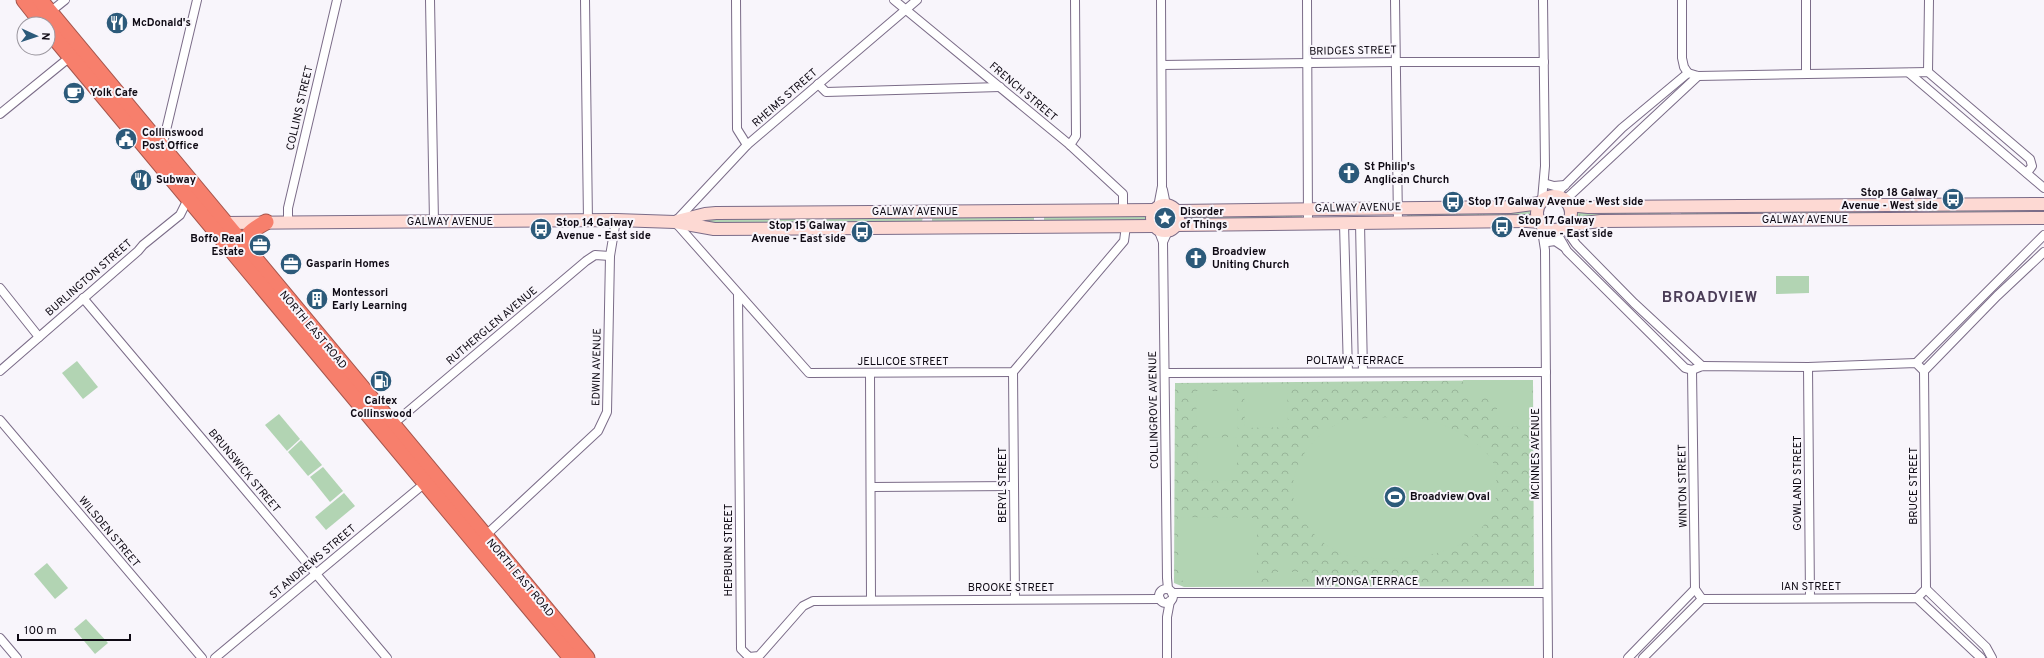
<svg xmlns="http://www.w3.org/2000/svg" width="2044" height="658" viewBox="0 0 2044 658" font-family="Overpass,sans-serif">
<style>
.grass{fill:url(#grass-tufts)}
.park{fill:url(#park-crowns)}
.garden{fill:url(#garden-dots)}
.pitch{fill:#b2d4b3}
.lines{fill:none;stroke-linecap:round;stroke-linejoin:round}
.street-casing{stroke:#7b6c88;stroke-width:10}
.secondary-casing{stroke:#7b6c88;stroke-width:14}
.highway-casing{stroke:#a6564d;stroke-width:17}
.street{stroke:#fff;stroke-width:8}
.secondary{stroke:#fdd9d3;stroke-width:12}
.highway{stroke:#f77f6c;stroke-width:15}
.labels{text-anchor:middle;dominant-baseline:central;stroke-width:4;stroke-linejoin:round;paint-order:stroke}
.poi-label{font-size:11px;font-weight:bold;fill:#0f0a14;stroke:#f8f5fb;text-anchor:start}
.street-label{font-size:11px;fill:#0f0a14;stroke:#f8f5fb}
.district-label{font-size:15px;font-weight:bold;letter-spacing:1px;fill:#4b3d57;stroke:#f8f5fb}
</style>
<defs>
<pattern id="grass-tufts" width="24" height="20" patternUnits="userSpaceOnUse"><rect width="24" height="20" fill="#b2d4b3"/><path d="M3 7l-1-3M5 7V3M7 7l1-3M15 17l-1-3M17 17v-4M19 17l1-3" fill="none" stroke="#98b599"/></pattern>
<pattern id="park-crowns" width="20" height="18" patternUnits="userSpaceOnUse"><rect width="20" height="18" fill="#b2d4b3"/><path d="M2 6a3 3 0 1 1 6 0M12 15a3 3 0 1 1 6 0" fill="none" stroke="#98b599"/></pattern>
<pattern id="garden-dots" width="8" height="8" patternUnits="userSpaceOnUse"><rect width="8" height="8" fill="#b2d4b3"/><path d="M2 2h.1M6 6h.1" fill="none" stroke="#98b599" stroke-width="1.8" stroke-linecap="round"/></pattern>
</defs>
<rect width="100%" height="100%" fill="#f8f5fb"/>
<g class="grass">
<polygon points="1575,207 1671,212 1671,214 1574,221"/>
<polygon points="1918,209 1918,214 1787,215 1786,210"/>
<polygon points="1929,209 2043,210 2043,214 1929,214"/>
<polygon points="1534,210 1534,216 1407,217 1407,213"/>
<polygon points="1681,212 1770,212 1769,216 1681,216"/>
<polygon points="1302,213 1302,218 1182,222 1182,215"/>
<polygon points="1034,215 1034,222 932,221 932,216"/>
<polygon points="1044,215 1147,215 1148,222 1044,221"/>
<polygon points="923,216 922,222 823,223 822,217"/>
<polygon points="813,217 813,223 712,223 703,221 703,219"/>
</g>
<polygon class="park" points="1533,380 1534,586 1184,587 1174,583 1175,383"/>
<circle class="garden" cx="1165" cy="218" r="10"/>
<g class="pitch">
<polygon points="1776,276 1809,276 1809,293 1776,294"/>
<polygon points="77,361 98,387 83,399 62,373"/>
<polygon points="1463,380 1532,380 1533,426 1497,427 1497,396 1463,396"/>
<polygon points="1244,384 1287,384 1288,427 1245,428"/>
<polygon points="1196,391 1237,391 1238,434 1197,434"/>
<polygon points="279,414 300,439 287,451 265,425"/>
<path d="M1392,417c10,1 20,0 30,2 25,5 52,18 68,38 7,9 7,27 6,38 -1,19 -12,33 -27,44 -29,21 -84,22 -118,17 -13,-2 -27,-11 -36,-21 -6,-7 -15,-17 -19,-27 -12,-32 11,-68 39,-83 17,-8 39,-7 57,-8z"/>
<polygon points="1237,437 1237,480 1198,481 1197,438"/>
<polygon points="301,440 322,465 308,476 288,452"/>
<polygon points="323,467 343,491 330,502 310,477"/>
<polygon points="344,493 355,506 326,530 315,517"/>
<polygon points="1178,517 1257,518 1257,584 1187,583 1179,579"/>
<rect x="1275" y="556" width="27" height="13"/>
<polygon points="47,563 68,588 55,599 34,574"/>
<polygon points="1275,572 1302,572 1302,586 1275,585"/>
<polygon points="86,619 108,643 95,654 74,629"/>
</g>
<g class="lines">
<g class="street-casing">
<g id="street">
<polyline points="430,0 434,222"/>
<polyline points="585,0 588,221"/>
<polyline points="736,0 737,129 747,145"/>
<polyline points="894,0 1070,145 1123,194 1123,210"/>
<polyline points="917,0 747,145 675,222 809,373 1013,372 1124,241 1126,226"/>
<polyline points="1307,0 1308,224"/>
<polyline points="1395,0 1398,223"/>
<polyline points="1682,0 1682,58 1684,67 1688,73"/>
<polyline points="1806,0 1806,74"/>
<polyline points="50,12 65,0"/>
<polyline points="1162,65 1395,62 1544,62"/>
<polyline points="1928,72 1929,0"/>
<polyline points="1688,73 1698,76 1928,72 2030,159 2032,166 2027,173"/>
<polyline points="1909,73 2044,188"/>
<polyline points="818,84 826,92 1000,87"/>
<polyline points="0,114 70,57"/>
<polyline points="1070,145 1076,136 1075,0"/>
<polyline points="162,147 197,0"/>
<polyline points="1547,184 1554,186 1565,185"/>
<polyline points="1163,190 1166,205"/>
<polyline points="1555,195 1622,128 1688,73"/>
<polyline points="1542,200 1545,166 1543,0"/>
<polyline points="1565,200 1698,76"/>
<polyline points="1158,207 1162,186 1161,0"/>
<polyline points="288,222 288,208 337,0"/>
<polyline points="1360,223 1363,372"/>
<polyline points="1344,224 1348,372"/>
<polyline points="1541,224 1545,250 1548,658"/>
<polyline points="1564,227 1576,244 1634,303 1702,366"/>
<polyline points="1158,229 1163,242 1167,578 1168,589"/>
<polyline points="1555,230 1567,251 1685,368 1692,370 1702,366 1808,367 1916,363 1924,371"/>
<polyline points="1163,242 1168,231"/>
<polyline points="1548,242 1555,241 1564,247"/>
<polyline points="0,288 39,337"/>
<polyline points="738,294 741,649 749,657 759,656 803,606 813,601 1160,599"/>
<polyline points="83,298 387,658"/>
<polyline points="1916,363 2044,235"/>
<polyline points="1808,367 1810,598"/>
<polyline points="1692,370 1695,589 1702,599"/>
<polyline points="0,371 138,251 143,245 180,215 188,199"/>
<polyline points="1924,371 1997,296 2044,252"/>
<polyline points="1013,372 1015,599"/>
<polyline points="870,373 871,599"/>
<polyline points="1165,373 1546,372"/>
<polyline points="0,420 202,658"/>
<polyline points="392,425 586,261 595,255 610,256"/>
<polyline points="872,487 1014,486"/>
<polyline points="485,536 598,431 607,412 610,256 616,220"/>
<polyline points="1926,589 1986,647 1992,658"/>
<circle cx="1166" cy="596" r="7"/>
<polyline points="1172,593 1547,593"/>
<polyline points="1917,598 1926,589 1924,371"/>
<polyline points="0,638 17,658"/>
<polyline points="215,658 425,483"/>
<polyline points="1167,658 1167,617 1170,601"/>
<polyline points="1628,658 1695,589"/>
<polyline points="1643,658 1702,599 1917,598 1981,658"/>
</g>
</g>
<g class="secondary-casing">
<g id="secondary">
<circle cx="1554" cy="213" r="17"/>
<circle cx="1165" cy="218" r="13"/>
<polyline points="1569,205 1588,207 2044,204"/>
<polyline points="1176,211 1510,207 1540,203"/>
<polyline points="677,221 705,214 716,213 1155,210"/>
<polyline points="224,223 616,220 675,222 714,229 1154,226"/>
<polyline points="1177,225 1527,221 1540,222"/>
<polyline points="1566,225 1601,221 2044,218"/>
</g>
</g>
<g class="highway-casing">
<g id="highway">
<polyline points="24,0 43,24"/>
<polyline points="40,0 587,658"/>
<polyline points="48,30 571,658"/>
<path d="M245,248c0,-15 9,-19 21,-26"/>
</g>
</g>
<use href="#street" class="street"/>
<use href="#secondary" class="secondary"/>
<use href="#highway" class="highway"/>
</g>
<defs>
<g id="restaurant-disc" transform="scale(1.15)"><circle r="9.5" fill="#2c5a7a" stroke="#f8f5fb"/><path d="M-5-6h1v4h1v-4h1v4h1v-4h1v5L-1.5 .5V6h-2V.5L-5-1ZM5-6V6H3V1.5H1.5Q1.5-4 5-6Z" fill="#fff"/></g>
<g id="cafe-disc" transform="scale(1.15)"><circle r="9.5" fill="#2c5a7a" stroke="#f8f5fb"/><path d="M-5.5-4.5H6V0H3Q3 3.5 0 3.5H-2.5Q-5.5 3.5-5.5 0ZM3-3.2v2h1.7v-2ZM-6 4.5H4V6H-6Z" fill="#fff"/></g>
<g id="civic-disc" transform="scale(1.15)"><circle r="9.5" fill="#2c5a7a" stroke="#f8f5fb"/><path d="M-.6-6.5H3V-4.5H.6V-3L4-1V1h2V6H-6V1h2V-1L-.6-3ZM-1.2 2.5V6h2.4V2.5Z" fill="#fff"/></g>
<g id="church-disc" transform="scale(1.15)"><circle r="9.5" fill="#2c5a7a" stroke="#f8f5fb"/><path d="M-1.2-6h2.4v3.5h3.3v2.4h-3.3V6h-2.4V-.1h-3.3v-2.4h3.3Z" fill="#fff"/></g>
<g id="bus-disc" transform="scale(1.15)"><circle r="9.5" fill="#2c5a7a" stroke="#f8f5fb"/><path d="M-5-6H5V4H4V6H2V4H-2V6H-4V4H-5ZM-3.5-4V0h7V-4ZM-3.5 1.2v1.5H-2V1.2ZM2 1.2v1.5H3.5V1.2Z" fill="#fff"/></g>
<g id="sight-disc" transform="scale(1.15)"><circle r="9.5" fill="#2c5a7a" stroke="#f8f5fb"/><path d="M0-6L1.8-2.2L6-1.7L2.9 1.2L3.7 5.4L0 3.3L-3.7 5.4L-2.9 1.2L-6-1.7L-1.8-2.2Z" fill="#fff"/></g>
<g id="office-disc" transform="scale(1.15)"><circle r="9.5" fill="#2c5a7a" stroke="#f8f5fb"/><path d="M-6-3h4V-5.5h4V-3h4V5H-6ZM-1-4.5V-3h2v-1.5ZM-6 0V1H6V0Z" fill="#fff"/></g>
<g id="building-disc" transform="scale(1.15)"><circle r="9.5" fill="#2c5a7a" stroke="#f8f5fb"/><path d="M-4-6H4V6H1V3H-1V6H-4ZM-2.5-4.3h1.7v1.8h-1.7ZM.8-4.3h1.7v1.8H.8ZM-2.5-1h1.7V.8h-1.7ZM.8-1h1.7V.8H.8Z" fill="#fff"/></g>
<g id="fuel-disc" transform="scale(1.15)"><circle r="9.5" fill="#2c5a7a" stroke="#f8f5fb"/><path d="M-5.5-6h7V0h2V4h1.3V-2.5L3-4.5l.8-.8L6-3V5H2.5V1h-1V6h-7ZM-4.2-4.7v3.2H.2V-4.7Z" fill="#fff"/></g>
<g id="stadium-disc" transform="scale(1.15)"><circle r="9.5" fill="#2c5a7a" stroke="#f8f5fb"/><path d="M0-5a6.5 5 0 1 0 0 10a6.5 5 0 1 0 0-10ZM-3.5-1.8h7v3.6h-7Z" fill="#fff"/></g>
</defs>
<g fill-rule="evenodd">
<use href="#restaurant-disc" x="117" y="23"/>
<use href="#cafe-disc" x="74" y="93"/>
<use href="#civic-disc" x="126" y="139"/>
<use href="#church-disc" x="1349" y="173"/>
<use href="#restaurant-disc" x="141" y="180"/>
<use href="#bus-disc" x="1953" y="199"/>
<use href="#bus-disc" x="1453" y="202"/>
<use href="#sight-disc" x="1165" y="218"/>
<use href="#bus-disc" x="1502" y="227"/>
<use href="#bus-disc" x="541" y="229"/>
<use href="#bus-disc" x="862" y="232"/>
<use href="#office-disc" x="260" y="245"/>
<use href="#church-disc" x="1196" y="258"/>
<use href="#office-disc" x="291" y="264"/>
<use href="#building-disc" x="317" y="299"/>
<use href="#fuel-disc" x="381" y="381"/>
<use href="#stadium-disc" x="1395" y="497"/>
</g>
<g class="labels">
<g class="poi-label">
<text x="132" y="23">McDonald's</text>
<text x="90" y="93">Yolk Cafe</text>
<text x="142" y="133">Collinswood<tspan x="142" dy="13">Post Office</tspan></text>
<text x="1364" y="167">St Philip's<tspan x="1364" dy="13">Anglican Church</tspan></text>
<text x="156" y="180">Subway</text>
<text x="1938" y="193" text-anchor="end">Stop 18 Galway<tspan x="1938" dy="13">Avenue - West side</tspan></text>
<text x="1468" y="202">Stop 17 Galway Avenue - West side</text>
<text x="1180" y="212">Disorder<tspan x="1180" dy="13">of Things</tspan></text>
<text x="1518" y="221">Stop 17 Galway<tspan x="1518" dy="13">Avenue - East side</tspan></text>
<text x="556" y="223">Stop 14 Galway<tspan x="556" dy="13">Avenue - East side</tspan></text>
<text x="846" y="226" text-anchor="end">Stop 15 Galway<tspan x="846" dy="13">Avenue - East side</tspan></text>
<text x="244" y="239" text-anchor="end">Boffo Real<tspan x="244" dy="13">Estate</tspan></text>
<text x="1212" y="252">Broadview<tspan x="1212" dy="13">Uniting Church</tspan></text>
<text x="306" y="264">Gasparin Homes</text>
<text x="332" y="293">Montessori<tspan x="332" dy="13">Early Learning</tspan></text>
<text x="381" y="401" text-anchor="middle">Caltex<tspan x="381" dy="13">Collinswood</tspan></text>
<text x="1410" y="497">Broadview Oval</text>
</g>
<g class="street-label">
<text transform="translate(1353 51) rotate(-1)">BRIDGES STREET</text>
<text transform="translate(1023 92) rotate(40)">FRENCH STREET</text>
<text transform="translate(785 98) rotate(-41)">RHEIMS STREET</text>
<text transform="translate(300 108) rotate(-77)">COLLINS STREET</text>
<text transform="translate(1358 208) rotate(-1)">GALWAY AVENUE</text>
<text x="915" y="212">GALWAY AVENUE</text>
<text x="1805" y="220">GALWAY AVENUE</text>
<text x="450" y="222">GALWAY AVENUE</text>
<text transform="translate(89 278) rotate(-41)">BURLINGTON STREET</text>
<text transform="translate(492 326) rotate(-40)">RUTHERGLEN AVENUE</text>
<text transform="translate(313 330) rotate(50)">NORTH EAST ROAD</text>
<text x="1355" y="361">POLTAWA TERRACE</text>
<text x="903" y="362">JELLICOE STREET</text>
<text transform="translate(597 367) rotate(-89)">EDWIN AVENUE</text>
<text transform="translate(1154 410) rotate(-91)">COLLINGROVE AVENUE</text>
<text transform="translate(1536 454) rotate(-90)">MCINNES AVENUE</text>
<text transform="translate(244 471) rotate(50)">BRUNSWICK STREET</text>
<text transform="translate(1798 483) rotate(-90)">GOWLAND STREET</text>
<text transform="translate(1003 485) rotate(-90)">BERYL STREET</text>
<text transform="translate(1683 486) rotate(-91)">WINTON STREET</text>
<text transform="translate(1914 486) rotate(-90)">BRUCE STREET</text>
<text transform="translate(109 532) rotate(50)">WILSDEN STREET</text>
<text transform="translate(729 550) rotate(-90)">HEPBURN STREET</text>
<text transform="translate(313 562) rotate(-40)">ST ANDREWS STREET</text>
<text transform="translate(520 578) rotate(50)">NORTH EAST ROAD</text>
<text x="1367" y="582">MYPONGA TERRACE</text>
<text x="1811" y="587">IAN STREET</text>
<text x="1011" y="588">BROOKE STREET</text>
</g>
<g class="district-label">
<text x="1710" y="298">BROADVIEW</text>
</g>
</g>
<g transform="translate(36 36) rotate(93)"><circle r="19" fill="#f8f5fb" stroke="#9b979f"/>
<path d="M0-3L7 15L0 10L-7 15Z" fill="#2c5a7a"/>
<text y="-6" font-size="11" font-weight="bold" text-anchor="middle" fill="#0f0a14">N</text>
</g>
<path d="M18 634v6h112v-6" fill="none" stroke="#0f0a14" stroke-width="2"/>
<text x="24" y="634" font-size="12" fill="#0f0a14" stroke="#f8f5fb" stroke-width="3" paint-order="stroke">100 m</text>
</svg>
